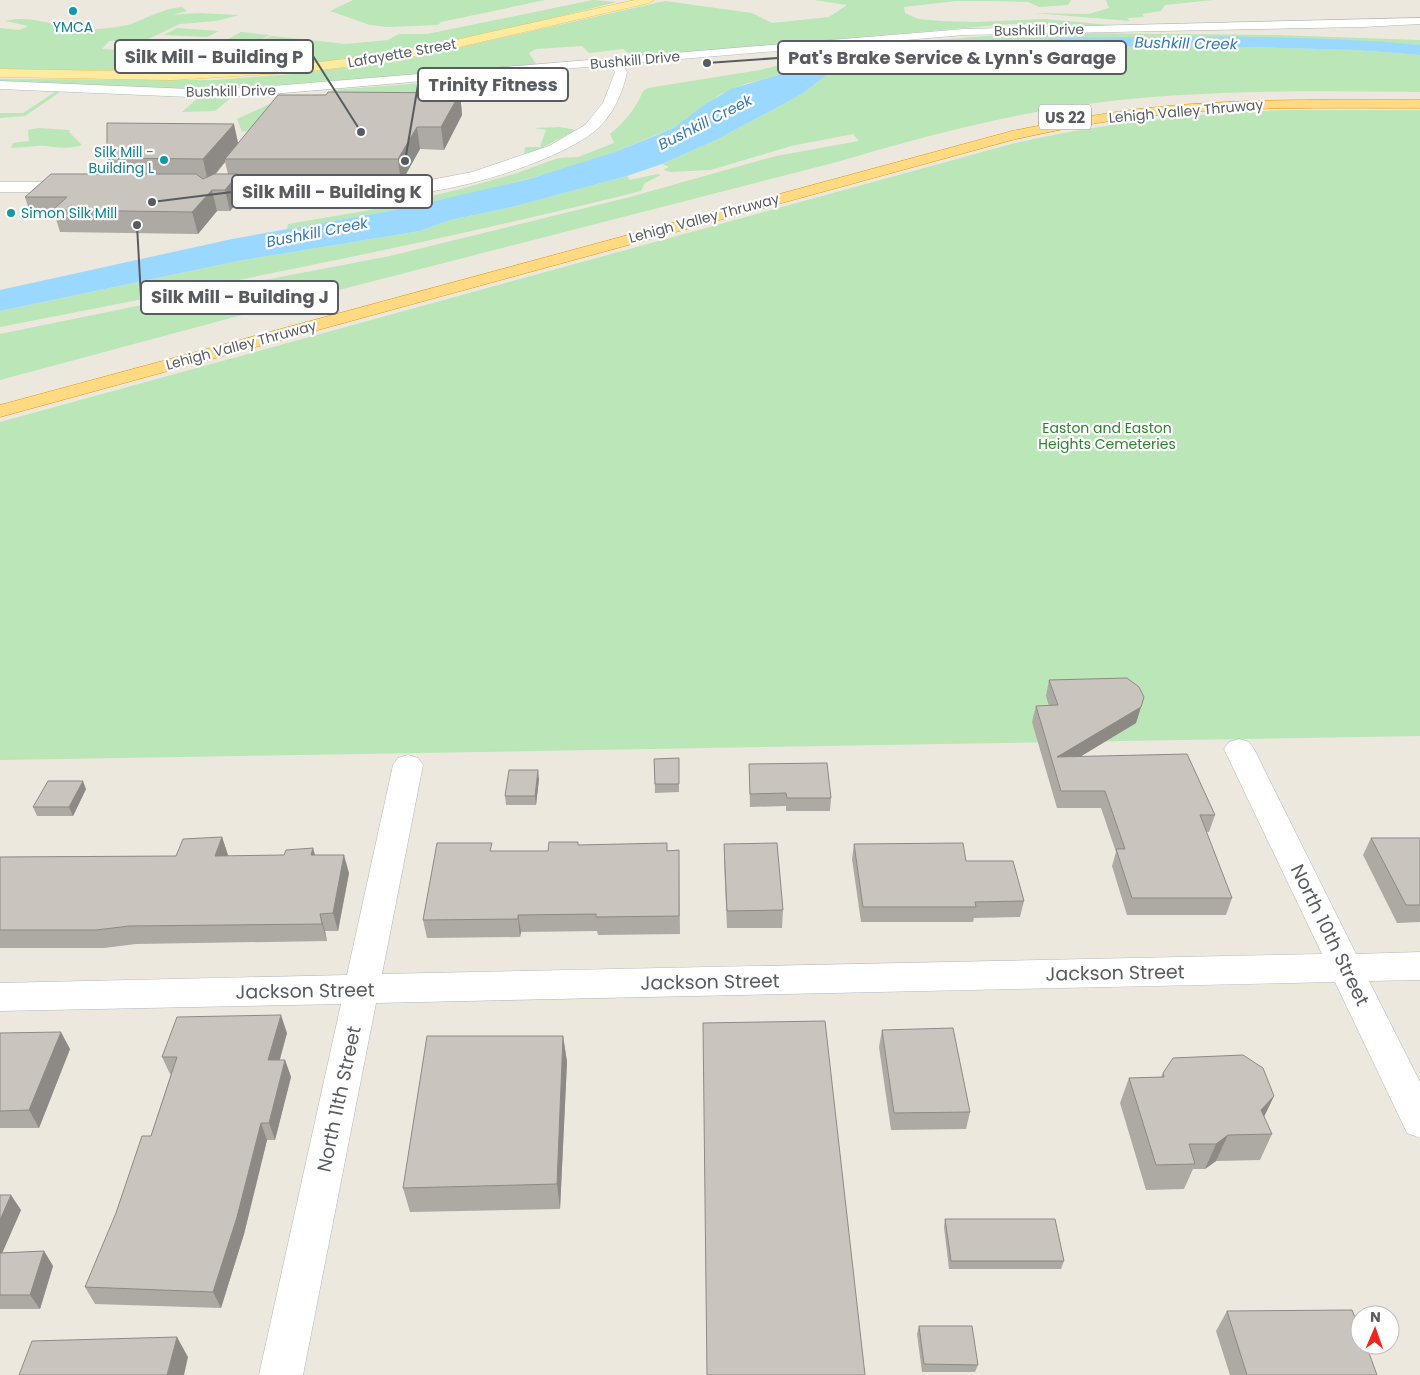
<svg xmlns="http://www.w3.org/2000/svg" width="1420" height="1375" viewBox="0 0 1420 1375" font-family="Poppins,sans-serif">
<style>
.green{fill:#bae6b8}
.water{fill:#9bd8ff}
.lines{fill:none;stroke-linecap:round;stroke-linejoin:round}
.minor-casing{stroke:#b2b6bb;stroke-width:1}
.major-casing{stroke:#f9c04a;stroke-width:1}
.highway-casing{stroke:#ea9600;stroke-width:1}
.minor{fill:#fff;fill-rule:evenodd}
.major{fill:#ffeba0;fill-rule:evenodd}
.highway{fill:#ffda82;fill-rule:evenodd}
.wall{fill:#ada9a3;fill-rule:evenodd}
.shaded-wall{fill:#8d8a85}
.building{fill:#c9c5be;stroke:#8d8a85}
.culture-dot{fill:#0f9aa8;stroke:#fff;stroke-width:2}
.labels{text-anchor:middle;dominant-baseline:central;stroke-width:4.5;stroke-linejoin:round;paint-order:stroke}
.far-culture-label{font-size:14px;fill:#0d838f;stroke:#fff}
.far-street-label{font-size:14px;fill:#585c61;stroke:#fff}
.far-park-label{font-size:14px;fill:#2e822e;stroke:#fff}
.far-water-label{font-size:15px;font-style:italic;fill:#3479b6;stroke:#fff}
.shield{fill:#fff;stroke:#8a8d90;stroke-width:1}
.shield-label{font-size:15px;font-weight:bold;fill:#585c61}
.near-street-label{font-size:19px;fill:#585c61;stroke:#fff}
.leader{fill:none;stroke:#585c61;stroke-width:2}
.callout-dot{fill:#585c61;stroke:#fff;stroke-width:2}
.callout{fill:#fff;stroke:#585c61;stroke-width:2}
.callout-label{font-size:18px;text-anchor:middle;font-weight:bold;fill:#585c61}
</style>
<rect width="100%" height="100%" fill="#ece8de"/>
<g class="green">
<polygon points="353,0 545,0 441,22 438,25 387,27 370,25 330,11"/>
<path d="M593,0l24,2c-85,21 -172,45 -259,56 -119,15 -238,13 -358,11v-41l19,2 9,-4 -23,-5c17,-5 38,0 56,5l-2,4c16,1 57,-1 72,-6 19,-7 30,-15 51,-17l5,4 -15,4 25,-2 42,2 -23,6 -36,3 -36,17h-35l-7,8 45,2 20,-11 57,3 5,-3 30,1 -31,-2 13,-7 28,3 -8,5 11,-4 74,8 42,-4 11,-6h28z"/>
<polygon points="814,0 1071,0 1068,5 1039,7 1028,2 991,1 956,1 904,7 905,13 918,19 942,21 974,22 1045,19 1121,26 1010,24 634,57 623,49 589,53 582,46 536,49 529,53 536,64 258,88 193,89 0,82 0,79 215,80 293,74 399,61 665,1 752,13 772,23 829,17 847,5"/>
<polygon points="1106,0 1213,0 1165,5 1161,11 1142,14 1144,17 1127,18 1130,21 1034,13 1089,14 1109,8"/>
<polygon points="177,28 219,31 207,37 164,35"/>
<path d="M1075,33l201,2 144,5v5l-147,-6 -206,-1 -154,9 -60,8 -108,29 -24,10 -46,33 -60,25 -54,18 -68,18 -88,20 -118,21 1,-5 88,-15 85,-20 56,-16 41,-15 20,-1 36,-14 -4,-9c15,-12 26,-26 33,-43l5,-3 112,-18 75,-19 73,-9 93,-7z"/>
<path d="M1164,45l192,5 64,5v37c-116,-1 -233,-3 -348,14 -81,12 -161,34 -239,57l-576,148 -257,69v-46l249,-51 141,-27 240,-59 146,-41 83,-15 -6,-7 -62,12 -80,24 -40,2 -8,-2 6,-3 -7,-3 56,-25 84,-45 30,-23 29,-8 89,-9z"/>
<polygon points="476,79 482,87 482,93 478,94 451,90 429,92 242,132 237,119 274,102 328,98 332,90"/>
<polygon points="55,92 60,92 25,116 0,118 0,113 23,113"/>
<polygon points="233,96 215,111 182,112 199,97"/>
<path d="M1291,110h129v626l-1420,24v-338l1015,-279c92,-21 183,-30 276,-33z"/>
<polygon points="560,127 576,130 534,152 524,153 525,147 540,147 546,130 534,128"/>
<path d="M38,128l32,2 -1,2 13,13c-13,4 -22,3 -35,1 -7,-1 -27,2 -36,2l2,-5 16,-2 -1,-11z"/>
<path d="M657,174l4,1 -16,8 -4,8c-212,53 -427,94 -641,136v-16l238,-50 182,-30 30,-11 62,-13 115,-31 3,4z"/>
</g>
<path class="water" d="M1067,38c117,-1 236,-4 353,7v10l-64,-5 -192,-5 -214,9 -89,9 -29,8 -30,23 -84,45 -56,25 -35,12 -115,31 -62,13 -30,11 -182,30 -238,50v-21l232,-51 173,-31 124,-29 86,-27 42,-17 18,-8 29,-22 27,-16 90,-27 32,-7 60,-8z"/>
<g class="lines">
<g class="minor-casing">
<g id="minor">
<path d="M1420,18v6l-57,3 -399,8 -342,29 5,8c-4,21 -15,45 -32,59 -39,31 -136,60 -186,63 -68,3 -137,-1 -205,-1l-8,-5 8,-5 206,1 62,-12 77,-26 36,-21 18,-22 12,-31 -5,-7 -361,31 -59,1 -190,-8v-8l190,8 59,-1 715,-59z"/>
<polygon points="0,182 73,182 81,187 73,192 0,192"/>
<polygon points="1239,739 1249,742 1254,749 1356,954 1420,952 1420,980 1369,981 1420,1082 1420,1138 1407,1133 1335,982 376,1003 303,1375 259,1375 341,1004 0,1011 0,983 347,975 393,765 398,758 408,755 418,758 423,765 382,974 1322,954 1224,749 1229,742"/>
</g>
</g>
<g class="major-casing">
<polygon id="major" points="635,0 654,0 649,3 442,51 378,63 304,72 171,80 0,77 0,69 171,72 304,64 378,55 442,43"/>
</g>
<g class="highway-casing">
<path id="highway" d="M1420,100v8c-91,0 -183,-2 -273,8 -45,5 -90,14 -135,24l-1012,277v-12l1012,-274c45,-9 90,-18 135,-23 90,-10 182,-8 273,-8z"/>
</g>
<use href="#minor" class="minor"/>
<use href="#major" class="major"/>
<use href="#highway" class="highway"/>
</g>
<g class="wall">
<path d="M460,93l2,22 -18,35 -24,-1 -19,34 -161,-1 3,13 -13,16h-13l-19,23 -138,-2 -4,-13h-24l-7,-22 86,-23 -4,-16 131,-15 88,-48zM225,162l3,12h-12z"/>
<polygon points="1049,680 1144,697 1136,723 1081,756 1215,815 1209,832 1206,832 1232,898 1226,915 1127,915 1112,866 1116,852 1101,808 1057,808 1032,722 1036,706 1049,706 1046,696"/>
<polygon points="679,758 679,792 655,793 654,759"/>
<polygon points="749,764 831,798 830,811 786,811 786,806 750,807"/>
<polygon points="539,779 536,805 506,805 505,796"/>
<polygon points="86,789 73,816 37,816 33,807"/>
<polygon points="222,837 228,856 315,855 349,873 338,931 325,931 327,941 136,944 104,948 0,948 0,857 176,856"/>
<polygon points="1371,838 1420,838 1420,922 1397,923 1363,855"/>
<polygon points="724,844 783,910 782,928 727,928 724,861"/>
<polygon points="854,844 966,861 1024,901 1020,917 974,918 973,922 861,922 852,859"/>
<polygon points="578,845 667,851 679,850 680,934 598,935 597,931 521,932 520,937 427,938 423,920 493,851 548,851"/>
<polygon points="882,1030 970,1112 966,1129 891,1130 879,1047"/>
<polygon points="0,1033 70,1049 39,1128 0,1128"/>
<polygon points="287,1033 279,1060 285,1060 291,1077 275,1140 267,1140 244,1234 221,1308 95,1304 85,1287 151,1136 171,1074 170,1074 162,1057"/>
<polygon points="563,1036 567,1062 560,1209 410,1212 403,1188"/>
<polygon points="1163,1073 1274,1096 1264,1116 1272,1134 1260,1160 1216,1161 1205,1169 1193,1169 1184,1189 1146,1190 1120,1103 1129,1078 1161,1077"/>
<polygon points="0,1195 21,1210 2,1253 44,1251 53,1266 40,1309 0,1309"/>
<polygon points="945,1219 1064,1261 1061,1269 949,1269 944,1227"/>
<polygon points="1227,1311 1377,1375 1230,1375 1216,1331"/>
<polygon points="919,1326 978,1365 975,1372 922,1372 917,1334"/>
</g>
<g class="shaded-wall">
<polygon points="460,93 462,115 444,150 441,127"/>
<polygon points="234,124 239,147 225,159 225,162 208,182 203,159"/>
<polygon points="417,127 420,149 401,183 398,159"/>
<polygon points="238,174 243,195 230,211 225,190"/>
<polygon points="212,190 217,211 198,234 192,212"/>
<polygon points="1144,697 1136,723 1055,772 1057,757"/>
<polygon points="538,770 539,779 536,805 535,796"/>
<polygon points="83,781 86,789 73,816 69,807"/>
<polygon points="222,837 228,855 222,873 215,856"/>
<polygon points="313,848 318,865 311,855"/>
<polygon points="344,855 349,873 338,931 333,913"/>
<polygon points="320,914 325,931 327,941 322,924"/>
<polygon points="518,915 521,932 520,937 518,919"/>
<polygon points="281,1015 287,1033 275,1078 268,1060"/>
<polygon points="61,1032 70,1049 39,1128 29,1110"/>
<polygon points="563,1036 567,1062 560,1209 557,1184"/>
<polygon points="285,1060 291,1077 275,1140 269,1123"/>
<polygon points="1274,1096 1262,1121 1261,1110"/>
<polygon points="261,1123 267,1140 244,1234 221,1308 213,1292"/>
<polygon points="1228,1135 1216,1161 1205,1169 1216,1144"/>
<polygon points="11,1195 21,1210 0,1258 0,1220"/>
<polygon points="44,1251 53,1266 40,1309 30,1295"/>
<polygon points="177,1337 188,1357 184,1375 167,1375"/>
</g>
<g class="building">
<polygon points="328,92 460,93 441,127 417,127 398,159 225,159 278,95 326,95"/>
<polygon points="107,123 234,124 203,159 107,158"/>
<polygon points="51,174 196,174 203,179 214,174 238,174 225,190 212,190 192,212 53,210 67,197 25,197"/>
<polygon points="1127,678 1139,687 1144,697 1141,707 1057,757 1187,754 1215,815 1200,815 1232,898 1132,898 1116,849 1125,849 1105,791 1061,791 1036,706 1058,705 1049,680"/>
<polygon points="679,758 679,784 655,784 654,759"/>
<polygon points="827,763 831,798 787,798 786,793 750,794 749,764"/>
<polygon points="509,770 538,770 535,796 505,796"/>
<polygon points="48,781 83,781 69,807 33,807"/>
<polygon points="222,837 215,856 284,855 286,850 313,848 311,855 344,855 333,913 320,914 322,924 129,926 96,930 0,930 0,857 176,856 183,839"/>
<polygon points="1371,838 1420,838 1420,905 1406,905"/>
<polygon points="549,842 578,842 578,845 667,843 667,851 679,850 679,916 596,917 596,914 518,915 518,919 423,920 437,843 492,843 490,851 548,851"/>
<polygon points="777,843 783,910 727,911 724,844"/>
<polygon points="963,843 966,861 1013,861 1024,901 975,902 976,907 863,907 854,844"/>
<polygon points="281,1015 268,1060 285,1060 269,1123 261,1123 237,1217 213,1292 85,1287 116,1213 142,1136 151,1136 177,1057 162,1057 177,1017"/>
<polygon points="825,1021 865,1375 707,1375 703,1023"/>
<polygon points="953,1028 970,1112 894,1113 882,1030"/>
<polygon points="61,1032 29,1110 0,1111 0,1033"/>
<polygon points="427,1036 563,1036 557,1184 403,1188"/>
<polygon points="1243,1055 1263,1068 1274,1096 1261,1110 1272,1134 1228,1135 1216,1144 1189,1144 1195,1164 1156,1165 1129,1078 1164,1077 1163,1073 1173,1058"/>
<polygon points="0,1195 11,1195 0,1220"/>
<polygon points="945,1219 1055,1219 1064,1261 951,1261"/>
<polygon points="44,1251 30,1295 0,1295 0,1253"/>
<polygon points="1352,1310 1360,1330 1360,1345 1366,1345 1377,1375 1247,1375 1227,1311"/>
<polygon points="919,1326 972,1326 978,1365 924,1364"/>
<polygon points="177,1337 167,1375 19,1375 32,1341"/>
</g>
<g class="culture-dot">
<circle cx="73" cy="11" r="5"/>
<circle cx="164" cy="160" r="5"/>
<circle cx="11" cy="213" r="5"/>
</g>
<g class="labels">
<g class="far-culture-label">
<text x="73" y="27">YMCA</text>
<text x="154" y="152" text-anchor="end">Silk Mill -<tspan x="154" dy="16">Building L</tspan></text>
<text x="21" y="213" text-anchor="start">Simon Silk Mill</text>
</g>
<g class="far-street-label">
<text transform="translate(1039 30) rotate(-1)">Bushkill Drive</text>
<text transform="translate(402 53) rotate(-10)">Lafayette Street</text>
<text transform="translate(635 60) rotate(-5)">Bushkill Drive</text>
<text transform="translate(231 91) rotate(-1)">Bushkill Drive</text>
<text transform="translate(1186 111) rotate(-5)">Lehigh Valley Thruway</text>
<text transform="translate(704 218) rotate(-15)">Lehigh Valley Thruway</text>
<text transform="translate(241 345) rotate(-15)">Lehigh Valley Thruway</text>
</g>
<g class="far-park-label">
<text x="1107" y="428">Easton and Easton<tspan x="1107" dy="16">Heights Cemeteries</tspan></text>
</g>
<g class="far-water-label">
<text transform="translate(1186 43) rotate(1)">Bushkill Creek</text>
<text transform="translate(705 122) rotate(-27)">Bushkill Creek</text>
<text transform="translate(317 232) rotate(-11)">Bushkill Creek</text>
</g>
<rect class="shield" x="1039" y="104.5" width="52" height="25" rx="4"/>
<g class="shield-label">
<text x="1065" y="117">US 22</text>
</g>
<g class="near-street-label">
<text transform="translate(1330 935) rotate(64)">North 10th Street</text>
<text transform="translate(1115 973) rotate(-1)">Jackson Street</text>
<text transform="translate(710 982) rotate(-1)">Jackson Street</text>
<text transform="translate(305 991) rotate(-1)">Jackson Street</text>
<text transform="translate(339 1099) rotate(-78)">North 11th Street</text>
</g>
</g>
<path class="leader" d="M361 132L313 56M707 63L778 58M405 161L418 85M152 202L232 192M137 225L141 297"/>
<g class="callout-dot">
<circle cx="361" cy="132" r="5"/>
<circle cx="707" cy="63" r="5"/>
<circle cx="405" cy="161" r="5"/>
<circle cx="152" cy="202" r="5"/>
<circle cx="137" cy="225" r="5"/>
</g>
<g class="callout">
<rect x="115" y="40" width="198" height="33" rx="5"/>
<rect x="778" y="41" width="348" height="33" rx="5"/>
<rect x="418" y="68" width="150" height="33" rx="5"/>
<rect x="232" y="175" width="200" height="33" rx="5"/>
<rect x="141" y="281" width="197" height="33" rx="5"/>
</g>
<g class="callout-label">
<text x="214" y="63">Silk Mill - Building P</text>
<text x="952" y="64">Pat's Brake Service &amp; Lynn's Garage</text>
<text x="493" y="91">Trinity Fitness</text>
<text x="332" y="198">Silk Mill - Building K</text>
<text x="240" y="303">Silk Mill - Building J</text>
</g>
<g transform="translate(1375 1330) rotate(2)"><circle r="24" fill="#ffffff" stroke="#bcbec0"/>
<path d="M0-4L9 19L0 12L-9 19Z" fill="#f2251e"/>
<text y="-8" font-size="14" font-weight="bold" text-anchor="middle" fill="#585c61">N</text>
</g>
</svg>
